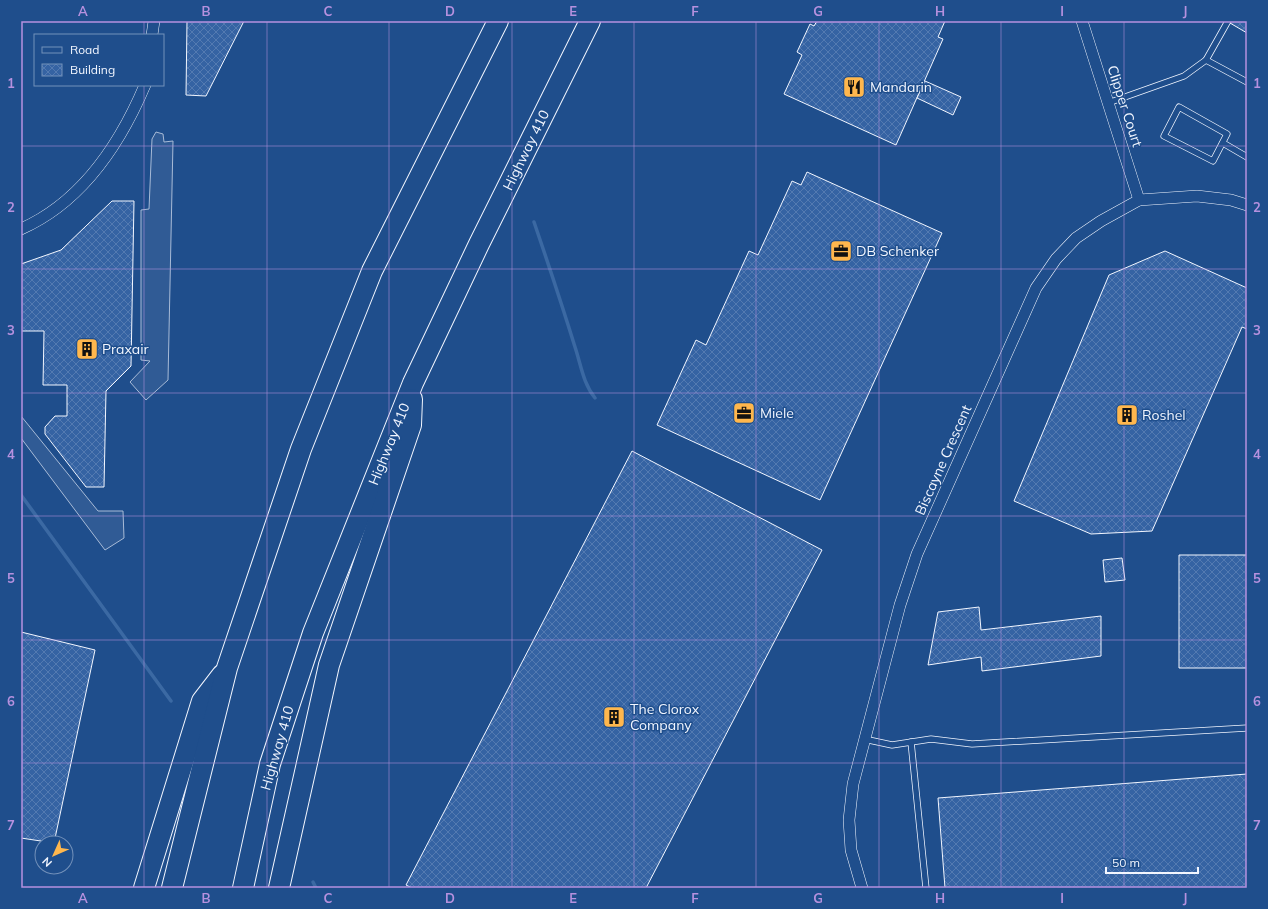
<svg xmlns="http://www.w3.org/2000/svg" width="1268" height="909" viewBox="0 0 1268 909" font-family="Mulish,sans-serif">
<style>
.parking{fill:#305b95;stroke:#a8bbd7}
.lines{fill:none;stroke-linecap:round;stroke-linejoin:round}
.stream{stroke:#3b69a3;stroke-width:3.5}
.building{fill:url(#building-cross-hatch);stroke:#f2f6ff}
.service-casing{stroke:#f2f6ff;stroke-width:7}
.minor-casing{stroke:#f2f6ff;stroke-width:12}
.motorway-casing{stroke:#f2f6ff;stroke-width:22}
.service{stroke:#1f4e8c;stroke-width:5.5}
.minor{stroke:#1f4e8c;stroke-width:11}
.motorway{stroke:#1f4e8c;stroke-width:20}
.grid{fill:none;stroke:#b691df;stroke-width:1;stroke-opacity:0.55}
.labels{text-anchor:middle;dominant-baseline:central;stroke-width:3;stroke-linejoin:round;paint-order:stroke}
.poi-label{font-size:14px;fill:#f2f6ff;stroke:#1f4e8c;text-anchor:start}
.street-label{font-size:14px;fill:#f2f6ff;stroke:#1f4e8c}
.neatline{fill:none;stroke:#b691df;stroke-width:1.5}
.grid-label{font-size:13px;text-anchor:middle;font-weight:bold;fill:#b691df}
</style>
<defs>
<pattern id="building-cross-hatch" width="8" height="8" patternUnits="userSpaceOnUse"><rect width="8" height="8" fill="#3563a3"/><path d="M0 0l8 8M0 8l8-8" fill="none" stroke="#537ab1"/></pattern>
</defs>
<rect width="100%" height="100%" fill="#1f4e8c"/>
<g class="parking">
<polygon points="156,132 163,134 164,142 173,141 168,380 146,400 130,382 150,361 141,360 141,210 149,209 152,139"/>
<polygon points="21,416 98,511 123,511 124,538 105,550 21,438"/>
</g>
<g class="lines">
<g class="stream">
<path d="M534,222c14,41 28,83 41,125 6,18 8,36 20,51"/>
<polyline points="21,495 171,701"/>
<polyline points="313,882 316,888"/>
</g>
</g>
<g class="building">
<polygon points="187,21 244,21 206,96 186,95"/>
<polygon points="817,21 945,21 938,37 943,39 896,145 784,94 802,55 797,52 810,24 814,26"/>
<polygon points="1232,21 1247,21 1247,33 1230,23"/>
<polygon points="925,81 961,97 953,115 917,98"/>
<polygon points="807,172 942,233 820,500 657,425 696,340 706,345 749,251 758,255 792,181 801,185"/>
<polygon points="112,201 134,201 131,366 106,391 104,487 86,487 45,434 45,427 55,416 67,416 67,385 43,385 44,331 21,331 21,264 61,250"/>
<polygon points="1165,251 1247,288 1247,329 1242,327 1152,531 1091,534 1014,501 1109,275"/>
<polygon points="632,451 822,550 646,888 412,888 406,885"/>
<polygon points="1247,514 1247,668 1179,668 1179,555 1247,555"/>
<polygon points="1122,558 1125,580 1105,582 1103,560"/>
<polygon points="979,607 981,630 1101,616 1101,656 982,671 981,657 928,665 938,612"/>
<polygon points="21,632 95,650 54,843 21,838"/>
<polygon points="1247,774 1247,888 945,888 938,798"/>
</g>
<g class="lines">
<g class="service-casing">
<g id="service">
<polyline points="1206,60 1228,21"/>
<polyline points="1108,103 1184,76 1206,60 1247,82"/>
<polygon points="1179,107 1227,134 1213,161 1164,136"/>
<polyline points="1223,143 1247,157"/>
<polyline points="864,739 892,745 931,739 972,744 1247,728"/>
<polyline points="911,742 926,888"/>
</g>
</g>
<g class="minor-casing">
<g id="minor">
<polyline points="1082,21 1139,200"/>
<polyline points="152,35 154,21"/>
<path d="M21,229c61,-27 99,-85 124,-144"/>
<polyline points="862,888 851,850 849,820 853,784 900,605 917,554 1036,288 1056,259 1076,238 1101,221 1139,200 1197,196 1231,200 1247,205"/>
</g>
</g>
<g class="motorway-casing">
<g id="motorway">
<polyline points="144,888 202,701 222,675"/>
<polyline points="172,888 227,668 301,449 372,271 498,21"/>
<polyline points="243,888 270,764 313,633 413,383 479,244 590,21"/>
<polyline points="279,888 329,665 411,425 412,399"/>
</g>
</g>
<use href="#service" class="service"/>
<use href="#minor" class="minor"/>
<use href="#motorway" class="motorway"/>
</g>
<path class="grid" d="M144,21v14M267,21v867M389,21v867M512,21v867M634,21v867M756,21v867M879,21v867M1001,21v867M1124,21v867M144,85v803M21,146h1226M21,269h1226M21,393h1226M21,516h1226M21,640h1226M21,763h1226"/>
<defs>
<g id="restaurant-square" transform="scale(1.15)"><rect x="-9" y="-9" width="18" height="18" rx="4" fill="#ffb74d" stroke="#1f4e8c"/><path d="M-5-6h1v4h1v-4h1v4h1v-4h1v5L-1.5 .5V6h-2V.5L-5-1ZM5-6V6H3V1.5H1.5Q1.5-4 5-6Z" fill="#111"/></g>
<g id="office-square" transform="scale(1.15)"><rect x="-9" y="-9" width="18" height="18" rx="4" fill="#ffb74d" stroke="#1f4e8c"/><path d="M-6-3h4V-5.5h4V-3h4V5H-6ZM-1-4.5V-3h2v-1.5ZM-6 0V1H6V0Z" fill="#111"/></g>
<g id="building-square" transform="scale(1.15)"><rect x="-9" y="-9" width="18" height="18" rx="4" fill="#ffb74d" stroke="#1f4e8c"/><path d="M-4-6H4V6H1V3H-1V6H-4ZM-2.5-4.3h1.7v1.8h-1.7ZM.8-4.3h1.7v1.8H.8ZM-2.5-1h1.7V.8h-1.7ZM.8-1h1.7V.8H.8Z" fill="#111"/></g>
</defs>
<g fill-rule="evenodd">
<use href="#restaurant-square" x="854" y="87"/>
<use href="#office-square" x="841" y="251"/>
<use href="#building-square" x="87" y="349"/>
<use href="#office-square" x="744" y="413"/>
<use href="#building-square" x="1127" y="415"/>
<use href="#building-square" x="614" y="717"/>
</g>
<g class="labels">
<g class="poi-label">
<text x="870" y="87">Mandarin</text>
<text x="856" y="251">DB Schenker</text>
<text x="102" y="349">Praxair</text>
<text x="760" y="413">Miele</text>
<text x="1142" y="415">Roshel</text>
<text x="630" y="709">The Clorox<tspan x="630" dy="16">Company</tspan></text>
</g>
<g class="street-label">
<text transform="translate(1125 106) rotate(72)">Clipper Court</text>
<text transform="translate(526 150) rotate(-64)">Highway 410</text>
<text transform="translate(389 444) rotate(-68)">Highway 410</text>
<text transform="translate(943 460) rotate(-66)">Biscayne Crescent</text>
<text transform="translate(277 748) rotate(-74)">Highway 410</text>
</g>
</g>
<rect width="1268" height="909" fill="none" stroke="#1f4e8c" stroke-width="44"/>
<rect x="34" y="34" width="130" height="52" fill="#1f4e8c" stroke="#7391ba"/>
<rect x="42" y="47" width="20" height="6" fill="#1f4e8c" stroke="#7391ba"/>
<text x="70" y="54" font-size="12" fill="#f2f6ff">Road</text>
<rect x="42" y="64" width="20" height="12" fill="url(#building-cross-hatch)" stroke="#7391ba"/>
<text x="70" y="74" font-size="12" fill="#f2f6ff">Building</text>
<g transform="translate(54 855) rotate(225)"><circle r="19" fill="#1f4e8c" stroke="#7391ba"/>
<path d="M0-3L7 15L0 10L-7 15Z" fill="#ffb74d"/>
<text y="-6" font-size="11" font-weight="bold" text-anchor="middle" fill="#f2f6ff">N</text>
</g>
<path d="M1106 867v6h92v-6" fill="none" stroke="#f2f6ff" stroke-width="2"/>
<text x="1112" y="867" font-size="12" fill="#f2f6ff" stroke="#1f4e8c" stroke-width="3" paint-order="stroke">50 m</text>
<rect x="22" y="22" width="1224" height="865" class="neatline"/>
<g class="grid-label">
<text x="83" y="16">A</text>
<text x="206" y="16">B</text>
<text x="328" y="16">C</text>
<text x="450" y="16">D</text>
<text x="573" y="16">E</text>
<text x="695" y="16">F</text>
<text x="818" y="16">G</text>
<text x="940" y="16">H</text>
<text x="1062" y="16">I</text>
<text x="1185" y="16">J</text>
<text x="11" y="88">1</text>
<text x="1257" y="88">1</text>
<text x="11" y="212">2</text>
<text x="1257" y="212">2</text>
<text x="11" y="335">3</text>
<text x="1257" y="335">3</text>
<text x="11" y="459">4</text>
<text x="1257" y="459">4</text>
<text x="11" y="583">5</text>
<text x="1257" y="583">5</text>
<text x="11" y="706">6</text>
<text x="1257" y="706">6</text>
<text x="11" y="830">7</text>
<text x="1257" y="830">7</text>
<text x="83" y="903">A</text>
<text x="206" y="903">B</text>
<text x="328" y="903">C</text>
<text x="450" y="903">D</text>
<text x="573" y="903">E</text>
<text x="695" y="903">F</text>
<text x="818" y="903">G</text>
<text x="940" y="903">H</text>
<text x="1062" y="903">I</text>
<text x="1185" y="903">J</text>
</g>
</svg>
